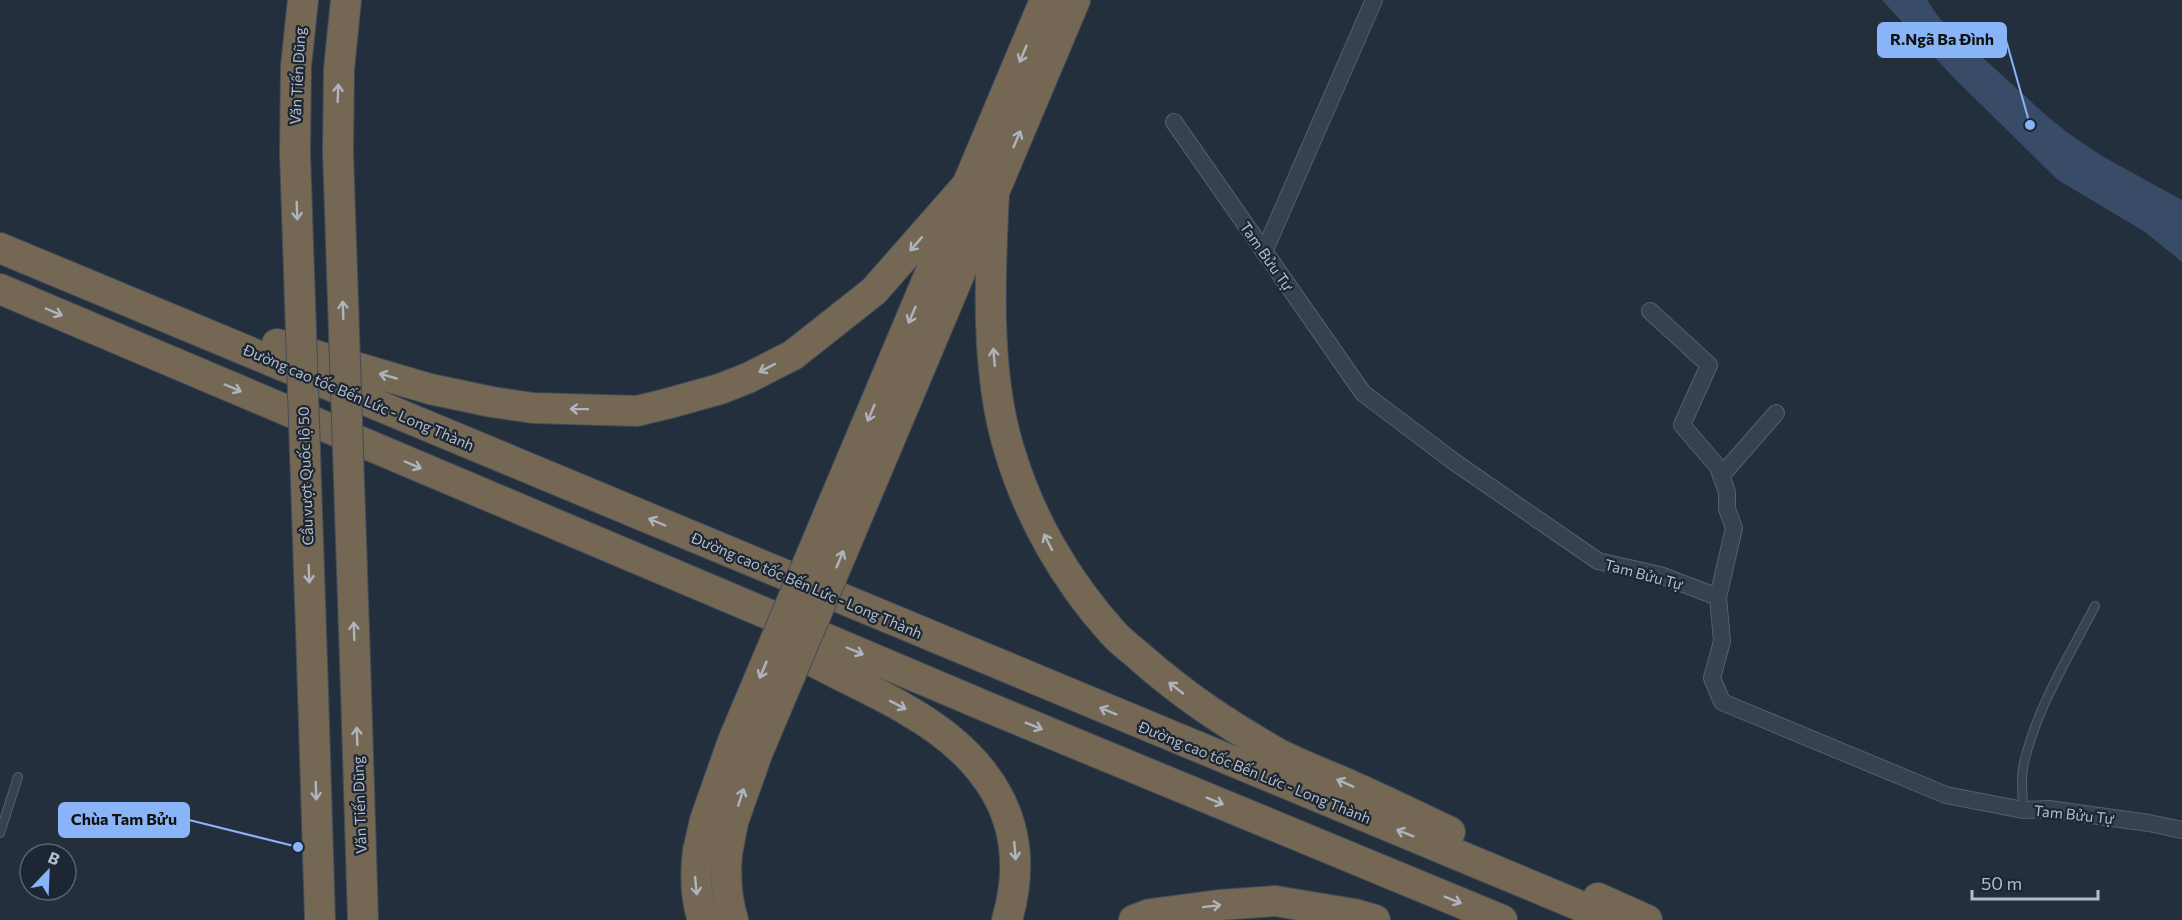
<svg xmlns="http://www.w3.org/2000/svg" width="2182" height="920" viewBox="0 0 2182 920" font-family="Commissioner,sans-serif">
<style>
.water{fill:#394c67}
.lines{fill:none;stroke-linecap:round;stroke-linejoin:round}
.lane-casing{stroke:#565f6c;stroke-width:10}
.street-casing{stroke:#565f6c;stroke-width:18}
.highway-casing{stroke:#434c59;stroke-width:32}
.lane{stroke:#38414e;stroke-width:8}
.street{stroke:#38414e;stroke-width:16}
.highway{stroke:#746855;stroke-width:30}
.highway-bridge-casing{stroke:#434c59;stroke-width:32;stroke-linecap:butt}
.highway-bridge{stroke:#746855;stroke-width:30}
.oneway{stroke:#aeb4bd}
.labels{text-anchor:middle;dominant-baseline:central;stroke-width:4.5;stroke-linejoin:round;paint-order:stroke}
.street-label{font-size:15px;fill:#b4bcc9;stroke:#1d2633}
.leader{fill:none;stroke:#8ab4f8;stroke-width:2}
.callout-dot{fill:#8ab4f8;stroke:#1d2633;stroke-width:2}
.callout{fill:#8ab4f8;stroke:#8ab4f8;stroke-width:2}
.callout-label{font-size:16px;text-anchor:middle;font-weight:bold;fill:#111}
</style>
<rect width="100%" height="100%" fill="#242f3e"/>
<polygon class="water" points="1882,0 1927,0 1940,19 2048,117 2068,133 2102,156 2182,200 2182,262 2145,232 2058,180 1953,77"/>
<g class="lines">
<g class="lane-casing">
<g id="lane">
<path d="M2023,810c0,-15 -3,-33 1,-47 13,-56 45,-107 71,-157"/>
<polyline points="0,833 18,777"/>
</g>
</g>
<g class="street-casing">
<g id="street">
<polyline points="1174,122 1363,393 1453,461 1598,561 1660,575 1718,597 1722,641 1712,678 1722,702 1946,795 2023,810 2049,809 2149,823 2182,830"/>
<polyline points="1264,252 1374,0"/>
<polyline points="1650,311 1709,365 1682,425 1718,467 1727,492 1727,509 1734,528 1718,597"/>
<polyline points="1721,476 1776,413"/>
</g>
</g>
<g class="highway-casing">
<g id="highway">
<polyline points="338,152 339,69 346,0"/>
<polyline points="295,153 296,66 303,0"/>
<path d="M994,193c-4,80 -9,178 15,256 20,68 57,132 104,184 8,9 18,16 27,24 44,39 87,67 137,96 21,11 45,20 66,29 36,16 72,33 107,50"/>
<polyline points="0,248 1614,920"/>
<polyline points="0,289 992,709 1502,920"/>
<polyline points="277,344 430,389 492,402 533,408 637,411 666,404 720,389 748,378 793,355 874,291 968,184"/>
<polyline points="894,359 1045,0"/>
<polyline points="920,368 1075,0"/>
<path d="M778,641c41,27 87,44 129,69 82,47 128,114 100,210"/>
<polyline points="356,690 363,920"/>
<polyline points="313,691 320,920"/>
<path d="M698,851c-3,24 -3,46 5,69"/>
<path d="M727,854c-2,23 -1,43 6,66"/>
<polyline points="1598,898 1647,920"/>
<polyline points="1134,920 1150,914 1219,905 1275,901 1354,914 1375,920"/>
</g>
</g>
<use href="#lane" class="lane"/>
<use href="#street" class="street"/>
<use href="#highway" class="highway"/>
<g class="highway-bridge-casing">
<g id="highway-bridge">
<polyline points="338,152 356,690"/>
<polyline points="295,153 313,691"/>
<polyline points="698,851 705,820 733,741 894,359"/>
<polyline points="727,854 733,822 757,754 920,368"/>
</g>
</g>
<use href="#highway-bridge" class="highway-bridge"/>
</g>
<defs><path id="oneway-shaft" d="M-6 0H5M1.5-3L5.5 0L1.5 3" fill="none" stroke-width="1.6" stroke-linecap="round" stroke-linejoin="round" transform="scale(1.5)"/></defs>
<g class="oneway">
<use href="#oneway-shaft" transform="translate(1023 54) rotate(113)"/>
<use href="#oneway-shaft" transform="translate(338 93) rotate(-88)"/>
<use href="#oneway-shaft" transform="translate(1017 139) rotate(-67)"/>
<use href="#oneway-shaft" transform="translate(297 211) rotate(88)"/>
<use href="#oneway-shaft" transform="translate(916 244) rotate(131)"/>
<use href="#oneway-shaft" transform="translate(343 310) rotate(-92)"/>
<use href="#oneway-shaft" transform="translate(54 312) rotate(23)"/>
<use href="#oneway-shaft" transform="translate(912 315) rotate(113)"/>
<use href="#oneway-shaft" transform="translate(994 357) rotate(-95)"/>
<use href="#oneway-shaft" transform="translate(767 368) rotate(153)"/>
<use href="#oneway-shaft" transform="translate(388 376) rotate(-164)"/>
<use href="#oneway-shaft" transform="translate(233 388) rotate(23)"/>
<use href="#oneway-shaft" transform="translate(579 409) rotate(-179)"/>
<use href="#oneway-shaft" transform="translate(871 413) rotate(113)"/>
<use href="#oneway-shaft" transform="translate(413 465) rotate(23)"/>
<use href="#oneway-shaft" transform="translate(657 522) rotate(-157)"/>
<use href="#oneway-shaft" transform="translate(1048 542) rotate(-117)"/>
<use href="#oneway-shaft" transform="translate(840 559) rotate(-67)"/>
<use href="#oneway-shaft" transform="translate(309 574) rotate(88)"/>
<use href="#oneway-shaft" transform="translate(354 631) rotate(-92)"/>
<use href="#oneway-shaft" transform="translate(855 651) rotate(23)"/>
<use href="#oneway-shaft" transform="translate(763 670) rotate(113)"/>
<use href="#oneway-shaft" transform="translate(1176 688) rotate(-142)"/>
<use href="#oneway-shaft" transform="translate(898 705) rotate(27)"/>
<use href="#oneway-shaft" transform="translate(1108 711) rotate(-158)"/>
<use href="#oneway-shaft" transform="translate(1034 726) rotate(22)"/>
<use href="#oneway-shaft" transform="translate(357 736) rotate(-92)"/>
<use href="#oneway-shaft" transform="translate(1345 783) rotate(-156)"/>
<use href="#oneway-shaft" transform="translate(316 791) rotate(88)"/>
<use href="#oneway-shaft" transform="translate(741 797) rotate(-72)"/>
<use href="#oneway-shaft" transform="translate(1215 801) rotate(22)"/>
<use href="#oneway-shaft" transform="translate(1405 833) rotate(-158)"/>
<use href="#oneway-shaft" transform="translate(1015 851) rotate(85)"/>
<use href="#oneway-shaft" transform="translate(696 886) rotate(84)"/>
<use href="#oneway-shaft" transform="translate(1453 900) rotate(22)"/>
<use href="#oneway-shaft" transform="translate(1212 906) rotate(-7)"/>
</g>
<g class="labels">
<g class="street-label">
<text transform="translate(297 76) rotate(-87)">Văn Tiến Dũng</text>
<text transform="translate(1267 256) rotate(55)">Tam Bửu Tự</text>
<text transform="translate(359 397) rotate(23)">Đường cao tốc Bến Lức - Long Thành</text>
<text transform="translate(305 476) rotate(-92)">Cầu vượt Quốc lộ 50</text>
<text transform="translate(1644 574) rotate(15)">Tam Bửu Tự</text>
<text transform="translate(807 585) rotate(23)">Đường cao tốc Bến Lức - Long Thành</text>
<text transform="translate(1255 772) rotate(22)">Đường cao tốc Bến Lức - Long Thành</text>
<text transform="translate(359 805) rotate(-92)">Văn Tiến Dũng</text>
<text transform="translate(2074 814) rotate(6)">Tam Bửu Tự</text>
</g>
</g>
<path class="leader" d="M2030 125L2006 40M298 847L189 820"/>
<g class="callout-dot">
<circle cx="2030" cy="125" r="6"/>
<circle cx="298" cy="847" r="6"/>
</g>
<g class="callout">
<rect x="1878" y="23" width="128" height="34" rx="6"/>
<rect x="59" y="803" width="130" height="34" rx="6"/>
</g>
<g class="callout-label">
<text x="1942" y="45">R.Ngã Ba Đình</text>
<text x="124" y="825">Chùa Tam Bửu</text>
</g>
<g transform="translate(48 872) rotate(23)"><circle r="28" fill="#1d2633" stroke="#59626f" stroke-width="1.5"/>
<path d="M0-4.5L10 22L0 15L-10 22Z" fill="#8ab4f8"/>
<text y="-9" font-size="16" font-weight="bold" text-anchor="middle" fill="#b4bcc9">B</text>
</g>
<path d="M1972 890v9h126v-9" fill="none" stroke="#b4bcc9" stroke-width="3"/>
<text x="1981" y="890" font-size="18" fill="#b4bcc9" stroke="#1d2633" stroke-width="4.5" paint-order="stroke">50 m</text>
</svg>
